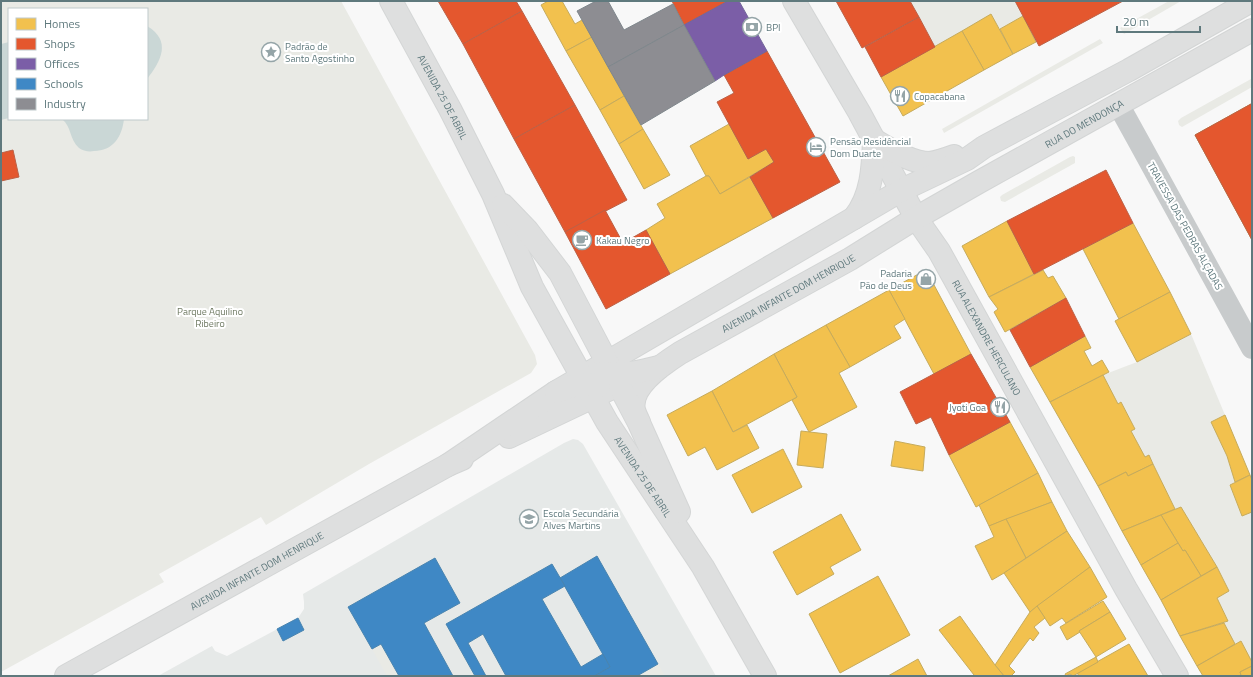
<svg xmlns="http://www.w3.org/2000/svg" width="1253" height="677" viewBox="0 0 1253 677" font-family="'Titillium Web',sans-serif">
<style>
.built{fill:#e6e9e8}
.green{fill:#e9eae5;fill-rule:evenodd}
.water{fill:#cad7d6}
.homes{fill:#f2c14e;stroke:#c6ab5c}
.shops{fill:#e4572e;stroke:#bc6146}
.offices{fill:#7b5ea7;stroke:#73669a}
.schools{fill:#3f88c5;stroke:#4984af}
.industry{fill:#8d8d92;stroke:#7f878c}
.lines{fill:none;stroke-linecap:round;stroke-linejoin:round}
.secondary-casing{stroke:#d3d5d5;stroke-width:24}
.primary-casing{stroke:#d4d6d6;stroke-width:24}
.street{stroke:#c8cbcc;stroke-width:22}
.secondary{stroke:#dedfdf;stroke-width:22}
.primary{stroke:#dedfdf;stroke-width:22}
.labels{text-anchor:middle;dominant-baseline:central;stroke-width:4;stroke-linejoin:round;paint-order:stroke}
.poi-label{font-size:10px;fill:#5f797d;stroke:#fff;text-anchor:start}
.street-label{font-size:10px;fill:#5f797d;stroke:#fff}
.park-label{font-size:10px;fill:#6f7a63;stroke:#fff}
</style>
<rect width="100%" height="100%" fill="#f8f8f8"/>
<polygon class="built" points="573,439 578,440 583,444 716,676 158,676 212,646 215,651 227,656 298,618 304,609 304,602 303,594 564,443"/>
<g class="green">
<path d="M1,1h340l194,354 2,9 -6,9 -162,91 -103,61 -5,-8 -102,57 5,8 -163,90zM9,9h138v110h-138z"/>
<polygon points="910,1 1015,1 1023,16 1000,29 991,15 935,47"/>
<polygon points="1169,1 1181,1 1124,34 1120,28"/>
<polygon points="1100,39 1103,43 944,133 942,129"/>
<polygon points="1251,79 1252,80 1252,87 1182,127 1179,125 1178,121 1181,118"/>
<polygon points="1073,156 1075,157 1075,163 1005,202 1001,201 1000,197 1002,195 1070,157"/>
<polygon points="1191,334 1225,415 1211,422 1227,456 1235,482 1230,485 1242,516 1252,512 1252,662 1241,641 1235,644 1224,623 1228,620 1217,598 1229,591 1217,567 1181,507 1175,509 1149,455 1145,457 1131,431 1135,428 1121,402 1118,404 1103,375 1137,362"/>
<polygon points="381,644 399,676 387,676 372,649"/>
<polygon points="658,664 665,676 637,676"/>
</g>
<g class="water">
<path d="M147,26c25,15 14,35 0,53z"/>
<polygon points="9,42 9,118 1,120 1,44"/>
<path d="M62,119h62c-2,18 -11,32 -30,32 -5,1 -11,0 -15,-3 -10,-9 -7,-21 -17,-29z"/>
</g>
<g class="homes">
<polygon points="548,1 562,1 575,24 582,20 592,37 566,51 541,5"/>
<polygon points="991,14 1013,54 984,70 962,31"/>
<polygon points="1023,16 1036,42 1013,54 1000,29"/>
<polygon points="962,31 984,70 903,116 881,77"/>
<polygon points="592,37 624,96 600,110 566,51"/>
<polygon points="624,96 643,129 619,144 600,110"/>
<polygon points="1251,104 1252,105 1252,240 1195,135"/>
<polygon points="729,124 748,159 766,149 774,162 720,194 709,176 706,176 690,146"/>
<polygon points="643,129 670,175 644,189 619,144"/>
<polygon points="706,176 709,176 720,194 750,177 773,218 670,274 646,230 665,218 657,204"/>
<polygon points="1007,221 1034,274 989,297 962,246"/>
<polygon points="1133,223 1170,292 1119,319 1083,249"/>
<polygon points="926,270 971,354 934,374 889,290"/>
<polygon points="1043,270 1048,278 1053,276 1066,298 1005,332 994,312 998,309 989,297"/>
<polygon points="889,290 905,319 894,326 901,338 850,367 826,325"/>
<polygon points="1170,292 1191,334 1137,362 1115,321"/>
<polygon points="826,325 850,367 839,373 857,407 809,432 792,400 797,397 774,354"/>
<polygon points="1085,336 1091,348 1084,351 1092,366 1102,360 1109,372 1050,402 1030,367"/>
<polygon points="774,354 797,397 733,432 712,391"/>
<polygon points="1103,375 1118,404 1121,402 1135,429 1131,431 1145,457 1149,455 1153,464 1128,476 1126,472 1098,486 1050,402"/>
<polygon points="712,391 733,432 747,425 759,448 717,470 705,447 688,456 667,415"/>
<polygon points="1225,415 1250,475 1235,482 1227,456 1211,422"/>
<polygon points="1010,422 1038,473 976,507 949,455"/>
<polygon points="801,431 827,434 823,468 797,465"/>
<polygon points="895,441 925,447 923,471 891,466"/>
<polygon points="783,449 802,487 752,513 732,475"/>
<polygon points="1153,464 1175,509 1122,531 1098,486 1126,472 1128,476"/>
<polygon points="1038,473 1052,502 989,526 979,505"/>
<polygon points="1250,475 1252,480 1252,512 1242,516 1230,485"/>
<polygon points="1052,502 1067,531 1026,558 1006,519"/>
<polygon points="1181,507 1217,567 1201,576 1185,550 1183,551 1161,515"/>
<polygon points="841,514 861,550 830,567 834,574 797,595 773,552"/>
<polygon points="1161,515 1178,543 1141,565 1122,531"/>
<polygon points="1006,519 1026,558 1004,573 992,580 975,546 994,537 989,526"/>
<polygon points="1067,531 1090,567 1030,612 1004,573"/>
<polygon points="1178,543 1183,551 1185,550 1201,576 1161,600 1141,565"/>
<polygon points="1090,567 1107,597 1066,623 1062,618 1050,626 1037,606"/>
<polygon points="1217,567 1229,591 1217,598 1228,621 1180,636 1161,600"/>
<polygon points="878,576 910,635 840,673 809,614"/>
<polygon points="1103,601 1110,612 1079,631 1080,632 1067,640 1060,627"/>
<polygon points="1037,606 1045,618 1034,627 1039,633 1033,641 1030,638 1009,666 1015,672 1011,676 1004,676 995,665 1030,612"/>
<polygon points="1110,612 1126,639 1096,657 1079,631"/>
<polygon points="960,616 995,665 1004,676 972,676 974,675 939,630"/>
<polygon points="1224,623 1235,644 1197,666 1180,636"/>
<polygon points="1241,641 1252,662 1252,666 1240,672 1241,675 1239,676 1203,676 1197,666"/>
<polygon points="1129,644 1148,676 1079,676 1077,673"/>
<polygon points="1096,657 1098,662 1073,676 1070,674 1066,676 1065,674"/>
<polygon points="918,659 927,676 888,676"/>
<polygon points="1252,666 1252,676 1239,676 1241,675 1240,672"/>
</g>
<g class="shops">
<polygon points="438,1 516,1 522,11 463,44"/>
<polygon points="672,1 728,1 684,25"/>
<polygon points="836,1 910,1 919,17 862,48"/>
<polygon points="1015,1 1123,1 1039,46"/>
<polygon points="522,11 575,105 514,139 463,44"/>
<polygon points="919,17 935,47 881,77 865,47"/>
<polygon points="767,51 840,182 773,218 750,177 774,162 766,149 748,159 717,102 734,93 724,75"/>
<polygon points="1251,104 1252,105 1252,240 1195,135"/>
<polygon points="575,105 627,200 565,232 514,139"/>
<polygon points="13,150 19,177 1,181 1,153"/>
<polygon points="1106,170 1133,223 1034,274 1007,221"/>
<polygon points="605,210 623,243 646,230 670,274 606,309 565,232"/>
<polygon points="1066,298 1085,336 1030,367 1010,330"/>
<polygon points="971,354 1010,422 949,455 931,417 916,424 900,392"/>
</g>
<polygon class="offices" points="728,1 739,1 767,51 724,75 715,81 684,25"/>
<g class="schools">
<polygon points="597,556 658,664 637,676 594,676 610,667 560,578"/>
<polygon points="435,558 460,603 424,623 453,676 399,676 381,644 372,649 348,607"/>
<polygon points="552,564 565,586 542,599 581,667 603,654 610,667 594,676 506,676 483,634 468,643 486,676 475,676 446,624"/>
<polygon points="298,618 304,630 283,641 277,629"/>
</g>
<g class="industry">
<polygon points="596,1 608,1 624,30 673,4 684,25 608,67 577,11"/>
<polygon points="684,25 715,81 641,125 608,67"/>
</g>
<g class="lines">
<g class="secondary-casing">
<g id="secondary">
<path id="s1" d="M794,1l65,111 57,106 23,33 187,338 51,87"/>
<path d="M874,140c16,9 37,23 56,23 8,-1 16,-4 24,-7"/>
<path d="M854,218c18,-22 19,-51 20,-78"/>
<path id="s2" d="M639,422c-2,-4 -4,-8 -5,-12 -5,-24 29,-46 46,-57l170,-94 66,-41 63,-36 273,-152"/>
<polyline points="509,437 610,389"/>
<polyline points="448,465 556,392 902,190 967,159 984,147 1129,70 1251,1"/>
<path id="s3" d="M66,676l382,-211 14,-6"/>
</g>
</g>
<g class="primary-casing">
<g id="primary">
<path id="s4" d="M391,1l59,108 43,85 39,93 75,135 96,145 62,109"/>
<polyline points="503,205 527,230 560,273 639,423 679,512"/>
<path d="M601,373c20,3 38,-1 58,-6"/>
<path d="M556,392c14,-6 28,-11 43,-6"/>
</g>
</g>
<polyline class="street" points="1118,104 1139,142 1252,348"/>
<use href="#secondary" class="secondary"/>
<use href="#primary" class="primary"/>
</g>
<defs>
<g id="bank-ring" transform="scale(1)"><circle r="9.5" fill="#fff" stroke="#95a5a8" stroke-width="1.5"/><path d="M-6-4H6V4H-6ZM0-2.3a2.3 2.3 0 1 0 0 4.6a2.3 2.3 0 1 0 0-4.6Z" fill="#95a5a8"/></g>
<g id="sight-ring" transform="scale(1)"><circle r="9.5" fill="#fff" stroke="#95a5a8" stroke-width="1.5"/><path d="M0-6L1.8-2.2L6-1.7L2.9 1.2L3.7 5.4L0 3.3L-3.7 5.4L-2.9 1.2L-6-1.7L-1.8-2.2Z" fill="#95a5a8"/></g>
<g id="restaurant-ring" transform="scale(1)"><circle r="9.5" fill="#fff" stroke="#95a5a8" stroke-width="1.5"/><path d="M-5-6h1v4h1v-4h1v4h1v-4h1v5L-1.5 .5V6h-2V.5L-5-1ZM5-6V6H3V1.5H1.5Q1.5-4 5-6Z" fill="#95a5a8"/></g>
<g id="hotel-ring" transform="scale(1)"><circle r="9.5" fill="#fff" stroke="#95a5a8" stroke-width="1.5"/><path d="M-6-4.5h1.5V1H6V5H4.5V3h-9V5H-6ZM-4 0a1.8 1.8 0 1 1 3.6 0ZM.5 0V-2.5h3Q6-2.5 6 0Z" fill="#95a5a8"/></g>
<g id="cafe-ring" transform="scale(1)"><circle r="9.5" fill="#fff" stroke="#95a5a8" stroke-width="1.5"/><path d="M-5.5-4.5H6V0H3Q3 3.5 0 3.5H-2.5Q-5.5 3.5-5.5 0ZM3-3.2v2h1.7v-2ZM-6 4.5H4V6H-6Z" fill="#95a5a8"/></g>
<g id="shop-ring" transform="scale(1)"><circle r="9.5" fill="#fff" stroke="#95a5a8" stroke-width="1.5"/><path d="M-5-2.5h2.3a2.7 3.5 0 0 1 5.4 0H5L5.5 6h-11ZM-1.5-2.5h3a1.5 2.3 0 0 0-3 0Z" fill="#95a5a8"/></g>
<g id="school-ring" transform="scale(1)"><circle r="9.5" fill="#fff" stroke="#95a5a8" stroke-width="1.5"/><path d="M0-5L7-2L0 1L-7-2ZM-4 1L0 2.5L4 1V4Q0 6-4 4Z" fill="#95a5a8"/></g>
</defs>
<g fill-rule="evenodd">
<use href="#bank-ring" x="752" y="27"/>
<use href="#sight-ring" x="271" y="52"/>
<use href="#restaurant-ring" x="900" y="96"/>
<use href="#hotel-ring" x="816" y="147"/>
<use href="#cafe-ring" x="582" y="240"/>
<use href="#shop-ring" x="926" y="279"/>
<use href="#restaurant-ring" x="1000" y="407"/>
<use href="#school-ring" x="529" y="519"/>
</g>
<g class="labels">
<g class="poi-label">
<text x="766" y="27">BPI</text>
<text x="285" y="46">Padrão de<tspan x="285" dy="12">Santo Agostinho</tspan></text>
<text x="914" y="96">Copacabana</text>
<text x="830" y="141">Pensão Residêncial<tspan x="830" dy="12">Dom Duarte</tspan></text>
<text x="596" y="240">Kakau Negro</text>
<text x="912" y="273" text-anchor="end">Padaria<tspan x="912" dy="12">Pão de Deus</tspan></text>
<text x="986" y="407" text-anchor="end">Jyoti Goa</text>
<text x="543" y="513">Escola Secundária<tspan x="543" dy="12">Alves Martins</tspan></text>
</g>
<g class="street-label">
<text stroke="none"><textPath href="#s4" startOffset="109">AVENIDA 25 DE ABRIL</textPath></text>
<text stroke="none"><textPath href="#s2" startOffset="555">RUA DO MENDONÇA</textPath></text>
<text transform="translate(1185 226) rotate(61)">TRAVESSA DAS PEDRAS ALÇADAS</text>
<text stroke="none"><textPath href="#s2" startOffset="214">AVENIDA INFANTE DOM HENRIQUE</textPath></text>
<text stroke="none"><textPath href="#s1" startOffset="388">RUA ALEXANDRE HERCULANO</textPath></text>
<text stroke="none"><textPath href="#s4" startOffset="539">AVENIDA 25 DE ABRIL</textPath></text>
<text stroke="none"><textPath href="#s3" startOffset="218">AVENIDA INFANTE DOM HENRIQUE</textPath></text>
</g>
<g class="park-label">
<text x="210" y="311">Parque Aquilino<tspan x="210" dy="12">Ribeiro</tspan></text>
</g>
</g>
<rect width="1253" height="677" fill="none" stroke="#5f797d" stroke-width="4"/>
<rect x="8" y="8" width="140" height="112" fill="#ffffff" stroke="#bfc9cb"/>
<rect x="16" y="18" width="20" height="12" fill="#f2c14e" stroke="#bfc9cb"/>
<text x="44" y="28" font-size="12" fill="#5f797d">Homes</text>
<rect x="16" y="38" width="20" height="12" fill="#e4572e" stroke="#bfc9cb"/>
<text x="44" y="48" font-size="12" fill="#5f797d">Shops</text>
<rect x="16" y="58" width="20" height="12" fill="#7b5ea7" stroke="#bfc9cb"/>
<text x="44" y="68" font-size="12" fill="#5f797d">Offices</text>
<rect x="16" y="78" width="20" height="12" fill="#3f88c5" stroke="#bfc9cb"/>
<text x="44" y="88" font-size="12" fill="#5f797d">Schools</text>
<rect x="16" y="98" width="20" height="12" fill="#8d8d92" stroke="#bfc9cb"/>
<text x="44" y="108" font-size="12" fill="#5f797d">Industry</text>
<path d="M1117 26v6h83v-6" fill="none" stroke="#5f797d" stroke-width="2"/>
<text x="1123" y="26" font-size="12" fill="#5f797d" stroke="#ffffff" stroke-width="3" paint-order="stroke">20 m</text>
</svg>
